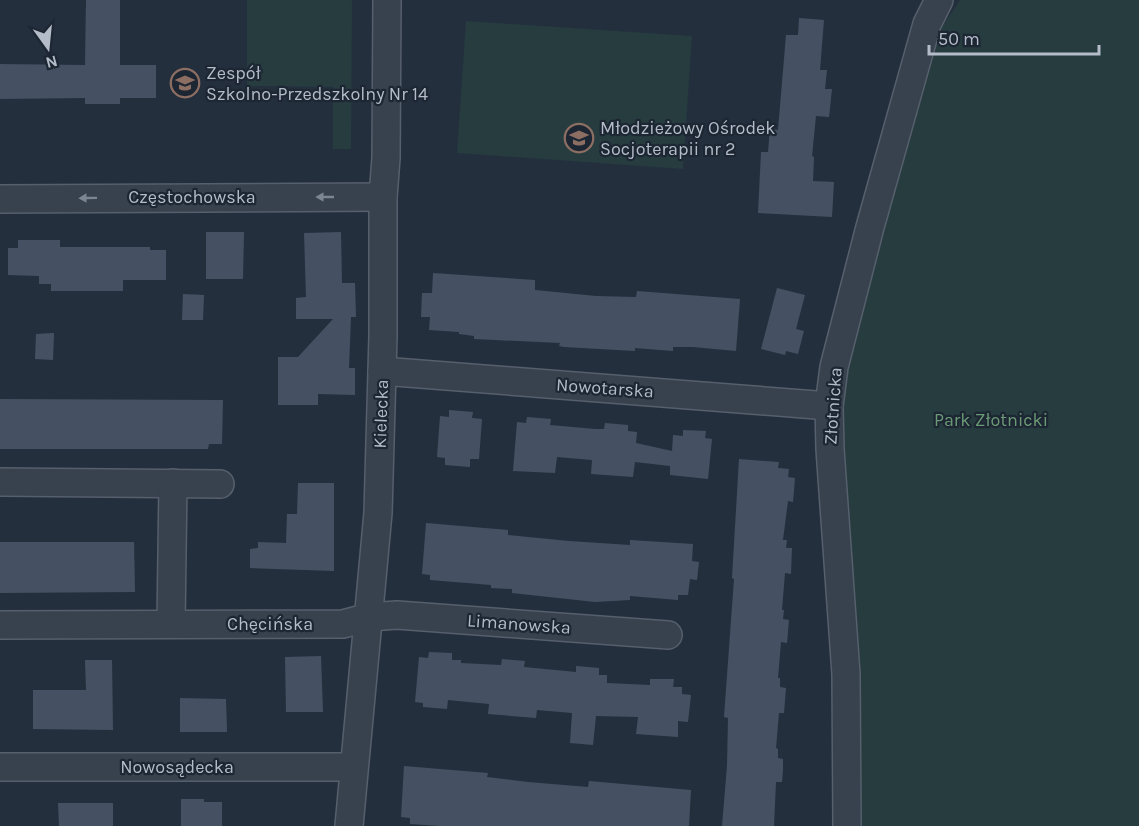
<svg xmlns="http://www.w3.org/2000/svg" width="1139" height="826" viewBox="0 0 1139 826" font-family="Karla,sans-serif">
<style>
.green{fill:#263c3f}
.building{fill:#455162}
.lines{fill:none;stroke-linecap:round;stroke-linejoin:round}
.street-casing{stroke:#565f6c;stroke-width:30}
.street{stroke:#38414e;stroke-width:27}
.oneway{fill:#7c8592}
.labels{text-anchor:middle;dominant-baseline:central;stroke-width:4.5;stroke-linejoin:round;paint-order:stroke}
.poi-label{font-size:18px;fill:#b4bcc9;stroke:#1d2633;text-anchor:start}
.street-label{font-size:18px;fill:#b4bcc9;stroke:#1d2633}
.park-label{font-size:18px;fill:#6b9a76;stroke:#1d2633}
</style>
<rect width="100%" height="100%" fill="#242f3e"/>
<g class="green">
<polygon points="247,0 352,0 351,149 333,149 333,87 247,86"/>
<polygon points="960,0 1139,0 1139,826 857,826 841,437 845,362 909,130 942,27"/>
<polygon points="466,21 692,36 683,169 457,153"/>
</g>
<g class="building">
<polygon points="86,0 120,0 120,65 156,65 156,98 120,98 120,104 85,104 85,98 0,99 0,64 85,65"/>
<polygon points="799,18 824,20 820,70 827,70 825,89 832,89 829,117 816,116 812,156 814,157 813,181 834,182 832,217 758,213 761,152 768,152 770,129 778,130 786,35 798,35"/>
<polygon points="206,232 244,232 243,279 206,279"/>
<polygon points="341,232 342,283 355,283 356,317 351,317 349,368 355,368 355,395 318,394 318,405 278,405 278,357 298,357 333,319 296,319 296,298 306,297 304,233"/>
<polygon points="18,240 60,240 60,247 150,247 150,250 166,250 166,280 123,280 123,291 51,291 51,284 39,284 39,276 8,275 8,248 18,248"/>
<polygon points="433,273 535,280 535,290 596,296 636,297 637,291 740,299 736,351 693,347 673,347 673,351 635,348 635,351 564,347 559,346 560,343 474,339 474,336 459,334 459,332 429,330 430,317 421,317 422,293 432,293"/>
<polygon points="777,288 805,295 796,329 804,331 798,354 786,351 785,355 761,349"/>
<polygon points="183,294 204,295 203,320 182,320"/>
<polygon points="54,333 53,360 35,359 36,334"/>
<polygon points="0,399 223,400 222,444 209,444 208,449 0,449"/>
<polygon points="449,410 473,412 472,418 482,419 479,459 470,459 470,467 445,465 445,458 437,457 440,416 449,417"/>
<polygon points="527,417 551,419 550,425 595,429 604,429 605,423 628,425 628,431 637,432 636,443 672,451 673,435 683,436 683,430 706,431 705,438 712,439 708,479 670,475 670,466 635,462 633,477 591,474 592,460 557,457 555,473 513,471 517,422 526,423"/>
<polygon points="739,459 779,462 778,468 789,469 788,477 795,478 793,502 788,501 783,540 787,540 786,548 792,548 791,574 785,573 782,610 784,610 783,619 789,620 787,643 781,642 778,678 780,678 780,687 786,688 784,713 779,713 776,748 778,749 778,758 783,759 783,770 782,782 776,782 774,826 722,826 727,766 728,718 724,717 734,579 732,578"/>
<polygon points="298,483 334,483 334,571 250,568 250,549 258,548 258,542 286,543 287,514 297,514"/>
<polygon points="426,523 508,530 508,535 569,541 630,545 630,540 693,544 692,561 699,562 697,580 690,579 688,595 678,595 678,600 630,596 630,600 595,602 512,593 512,589 491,588 491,585 430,580 430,575 422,574"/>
<polygon points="0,542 134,542 135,592 0,593"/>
<polygon points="429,652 452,653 452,660 461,660 461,663 501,665 502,659 513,660 525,661 524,667 576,672 576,666 599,668 599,675 607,675 607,683 650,685 650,679 674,679 673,687 682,687 682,694 691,695 688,722 678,721 678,737 636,734 638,717 596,716 593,745 570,743 572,713 537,710 536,718 488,714 489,704 448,700 447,709 423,707 423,703 415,702 419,657 428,658"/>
<polygon points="321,656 323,712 286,712 285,657"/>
<polygon points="85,660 112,660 113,730 33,729 33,690 86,690"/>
<polygon points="180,698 226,699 227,732 180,732"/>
<polygon points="404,766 488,773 487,777 528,782 588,787 589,781 691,790 689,826 440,826 410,824 410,818 401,817"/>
<polygon points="181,799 204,799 204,802 222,802 222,826 181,826"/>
<polygon points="58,803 113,803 113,826 59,826"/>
</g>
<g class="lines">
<g class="street-casing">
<g id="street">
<polyline points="0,199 383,197"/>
<polyline points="382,371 829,406"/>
<polyline points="0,482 220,484"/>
<polyline points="171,624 173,483"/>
<polyline points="0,625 343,624 369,617 397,615 668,635"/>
<polyline points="0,767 354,767"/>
<polyline points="349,826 378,513 383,336 383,197 386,158 387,0"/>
<polyline points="847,826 846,674 830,449 829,406 834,367 870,227 927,24 939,0"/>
</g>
</g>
<use href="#street" class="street"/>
</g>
<defs><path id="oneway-solid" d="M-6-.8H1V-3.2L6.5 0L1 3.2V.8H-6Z" transform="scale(1.5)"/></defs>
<g class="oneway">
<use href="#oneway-solid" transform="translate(325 197) rotate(-180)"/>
<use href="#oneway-solid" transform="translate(88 198) rotate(179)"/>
</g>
<defs>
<g id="school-ring" transform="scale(1.5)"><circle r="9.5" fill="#1d2633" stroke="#8d6e63" stroke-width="1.5"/><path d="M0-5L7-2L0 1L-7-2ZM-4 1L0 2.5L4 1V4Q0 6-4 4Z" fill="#8d6e63"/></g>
</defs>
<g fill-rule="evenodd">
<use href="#school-ring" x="185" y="83"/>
<use href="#school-ring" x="579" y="138"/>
</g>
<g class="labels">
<g class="poi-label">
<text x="206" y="73">Zespół<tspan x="206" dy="21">Szkolno-Przedszkolny Nr 14</tspan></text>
<text x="600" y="128">Młodzieżowy Ośrodek<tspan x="600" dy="21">Socjoterapii nr 2</tspan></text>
</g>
<g class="street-label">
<text x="192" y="197">Częstochowska</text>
<text transform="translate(605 388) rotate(4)">Nowotarska</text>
<text transform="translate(833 406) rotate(-86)">Złotnicka</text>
<text transform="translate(381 414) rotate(-88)">Kielecka</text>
<text x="270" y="624">Chęcińska</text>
<text transform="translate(519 624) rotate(4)">Limanowska</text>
<text x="177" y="767">Nowosądecka</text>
</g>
<g class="park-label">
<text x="991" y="420">Park Złotnicki</text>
</g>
</g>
<g transform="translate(48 48) rotate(165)" stroke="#1d2633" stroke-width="4.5" paint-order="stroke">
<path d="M0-4.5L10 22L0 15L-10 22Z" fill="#b4bcc9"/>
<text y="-9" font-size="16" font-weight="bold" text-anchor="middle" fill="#b4bcc9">N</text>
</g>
<path d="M929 45v9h170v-9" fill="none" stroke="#b4bcc9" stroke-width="3"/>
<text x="938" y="45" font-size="18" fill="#b4bcc9" stroke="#1d2633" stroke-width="4.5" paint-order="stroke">50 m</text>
</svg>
